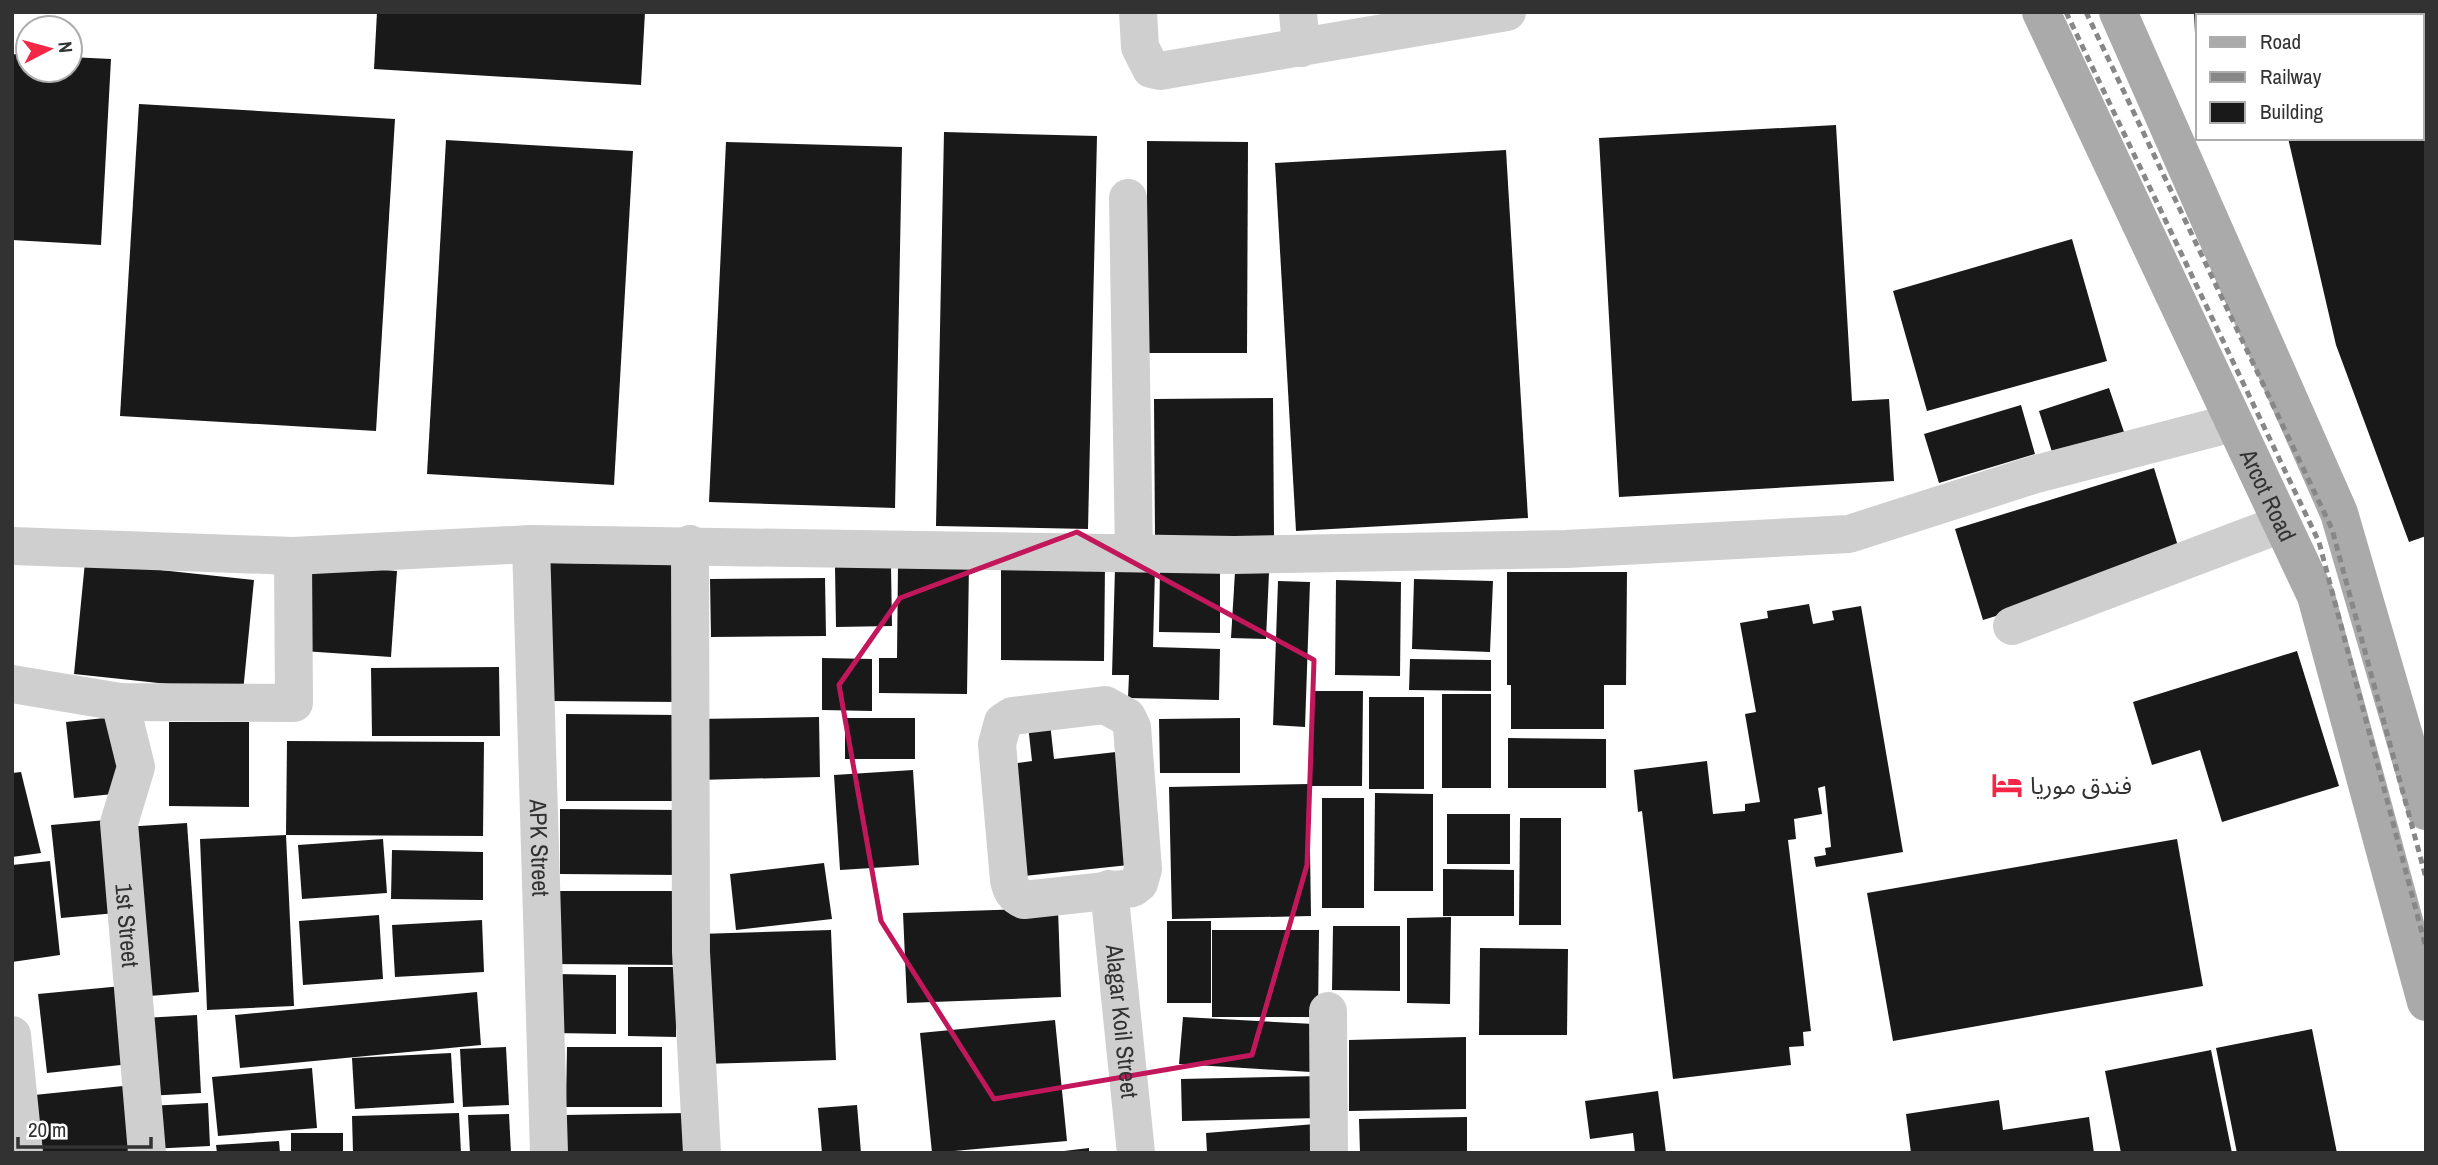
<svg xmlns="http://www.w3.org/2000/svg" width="2438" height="1165" viewBox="0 0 2438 1165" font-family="'Archivo Narrow','Noto Sans Arabic',sans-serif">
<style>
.building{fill:#191919}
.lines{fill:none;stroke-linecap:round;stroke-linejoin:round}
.minor{stroke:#cfcfcf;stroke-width:38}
.primary{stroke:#aaa;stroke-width:38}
.rail{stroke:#878787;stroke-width:5;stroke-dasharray:7 5;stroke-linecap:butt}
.marked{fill:none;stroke:#c2185b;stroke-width:5;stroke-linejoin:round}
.labels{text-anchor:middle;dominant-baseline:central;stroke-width:7;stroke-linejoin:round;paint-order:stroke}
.street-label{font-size:24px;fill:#323232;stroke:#fff}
.poi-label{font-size:24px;fill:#323232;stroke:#fff;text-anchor:start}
</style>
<rect width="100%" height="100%" fill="#fff"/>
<g class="building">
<polygon points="377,12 645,12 641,85 374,69"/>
<polygon points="2194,12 2342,12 2343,16 2198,16 2196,55"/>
<polygon points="12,54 28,55 28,70 70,70 70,57 111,59 101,245 12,240"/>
<polygon points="2426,92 2426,536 2409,542 2336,345 2288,138 2422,138 2422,93"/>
<polygon points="139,104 395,119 376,431 120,416"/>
<polygon points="1836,125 1852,401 1889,399 1894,481 1619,497 1599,138"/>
<polygon points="944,132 1097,136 1088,529 936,526"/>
<polygon points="446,140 633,151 614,485 427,474"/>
<polygon points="1147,141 1248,142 1247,353 1147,353"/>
<polygon points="726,142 902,147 895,508 709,502"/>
<polygon points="1506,150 1528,518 1296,531 1275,163"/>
<polygon points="2072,239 2107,361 1927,411 1893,291"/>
<polygon points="2109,388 2124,432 2053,455 2039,411"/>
<polygon points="1273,398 1274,536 1155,537 1154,399"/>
<polygon points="2021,405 2035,454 1939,483 1924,434"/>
<polygon points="2154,468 2182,559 1983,620 1955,529"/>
<polygon points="85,562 254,580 243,692 74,674"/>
<polygon points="550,563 682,564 681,702 549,701"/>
<polygon points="898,564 969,564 967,694 879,693 879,658 897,658"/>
<polygon points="1001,564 1105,565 1104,661 1001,660"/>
<polygon points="309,565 397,571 391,657 303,651"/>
<polygon points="835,567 891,567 892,626 836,627"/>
<polygon points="1160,567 1220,568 1220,633 1159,632"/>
<polygon points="1115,568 1155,568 1153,647 1220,649 1219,700 1128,698 1129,675 1112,675"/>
<polygon points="1235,572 1269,573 1266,639 1231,638"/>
<polygon points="1507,572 1627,572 1626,685 1604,685 1604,729 1511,729 1511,685 1507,685"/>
<polygon points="825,578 826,636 711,637 710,579"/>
<polygon points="1414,579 1493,581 1490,652 1412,649"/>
<polygon points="1336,580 1401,582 1400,676 1335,675"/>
<polygon points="1278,581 1310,582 1305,727 1273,725"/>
<polygon points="1809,604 1813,624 1834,620 1832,611 1861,606 1903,852 1816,867 1814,857 1826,855 1825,848 1831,847 1825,786 1818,788 1822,814 1794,819 1796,839 1788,840 1811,1031 1803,1032 1804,1046 1789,1047 1791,1065 1673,1079 1642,811 1638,812 1634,770 1707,761 1713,814 1745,811 1745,804 1760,802 1745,714 1756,712 1740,623 1768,618 1767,611"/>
<polygon points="2297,651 2339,786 2222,822 2200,750 2152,765 2133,702"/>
<polygon points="822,658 872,659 872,711 822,710"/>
<polygon points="1410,659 1491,660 1491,691 1409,690"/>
<polygon points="499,667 500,736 372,736 371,668"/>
<polygon points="1312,691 1363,691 1362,786 1312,786"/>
<rect x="1442" y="694" width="49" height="94"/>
<rect x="1369" y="697" width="55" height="92"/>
<polygon points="566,714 678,715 678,801 566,801"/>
<polygon points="115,717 123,793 74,798 66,722"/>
<polygon points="819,717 820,777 697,780 696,719"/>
<rect x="845" y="718" width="70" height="41"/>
<polygon points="1240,718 1240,773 1160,773 1159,719"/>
<polygon points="169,722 249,722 249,807 169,806"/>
<polygon points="1050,723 1054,759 1116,752 1129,865 1024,876 1011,764 1032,761 1028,725"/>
<polygon points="1508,738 1606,739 1606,788 1508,788"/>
<polygon points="287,741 484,742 483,836 286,835"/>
<polygon points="913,770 919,865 840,870 834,775"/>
<polygon points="21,772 41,853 12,857 12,773"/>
<polygon points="1309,784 1311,916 1172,919 1169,787"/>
<polygon points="1375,793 1433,794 1433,891 1374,891"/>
<rect x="1322" y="798" width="42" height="110"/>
<polygon points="560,809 679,810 680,875 560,874"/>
<rect x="1447" y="814" width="63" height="50"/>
<polygon points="1520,818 1561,818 1561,925 1519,925"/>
<polygon points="106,820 116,913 61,918 51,825"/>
<polygon points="187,823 199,992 137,997 124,827"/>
<polygon points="286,835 294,1006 207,1010 200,839"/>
<polygon points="383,839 387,893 302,899 298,845"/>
<polygon points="2177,839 2203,986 1893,1041 1867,893"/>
<polygon points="392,850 483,852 483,900 391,899"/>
<polygon points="50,861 60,955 12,962 12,865"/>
<polygon points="824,863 832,919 736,930 730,874"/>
<polygon points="1443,869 1514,870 1514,916 1443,916"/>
<polygon points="550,891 684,891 684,965 550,964"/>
<polygon points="1058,908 1061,997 907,1003 903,913"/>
<polygon points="379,915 383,979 303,985 299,921"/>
<polygon points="1451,917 1450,1004 1407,1003 1407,918"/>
<polygon points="482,920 484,972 395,977 392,925"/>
<rect x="1167" y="921" width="44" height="82"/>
<polygon points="1333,926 1400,926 1400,991 1332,990"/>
<polygon points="831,930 836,1060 702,1064 698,934"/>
<polygon points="1212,930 1319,930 1318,1017 1212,1017"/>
<polygon points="1480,948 1568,949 1567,1035 1479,1035"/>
<polygon points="628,967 676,967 676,1037 628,1036"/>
<polygon points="554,974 616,975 616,1034 554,1033"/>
<polygon points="122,986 130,1064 47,1073 38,994"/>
<polygon points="477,992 481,1045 240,1068 235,1015"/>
<polygon points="197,1015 201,1093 147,1096 143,1018"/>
<polygon points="1183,1017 1314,1024 1311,1072 1179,1064"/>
<polygon points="1055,1020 1067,1141 932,1153 920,1033"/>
<polygon points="2312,1029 2337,1153 2237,1153 2216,1048"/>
<polygon points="1466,1037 1466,1109 1349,1111 1349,1040"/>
<polygon points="506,1047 509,1105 463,1107 460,1049"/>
<polygon points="567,1047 662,1047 662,1107 566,1107"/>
<polygon points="2211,1050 2232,1153 2121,1153 2105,1071"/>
<polygon points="451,1053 454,1103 355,1109 352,1058"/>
<polygon points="312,1068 317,1128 218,1136 212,1077"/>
<polygon points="1321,1076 1322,1118 1182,1121 1181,1079"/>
<polygon points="133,1085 140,1153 30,1153 24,1096"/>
<polygon points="1658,1091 1666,1153 1635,1153 1633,1133 1590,1139 1585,1101"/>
<polygon points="1999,1100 2003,1130 2089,1117 2094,1153 1911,1153 1906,1114"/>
<polygon points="208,1103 210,1146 149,1149 147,1106"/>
<polygon points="857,1105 861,1153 822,1153 818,1108"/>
<polygon points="459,1113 461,1153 353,1153 352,1116"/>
<polygon points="687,1113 688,1153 565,1153 564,1115"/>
<polygon points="509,1114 511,1153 470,1153 468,1115"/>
<polygon points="1467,1117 1467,1153 1360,1153 1359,1119"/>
<polygon points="1315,1124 1317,1153 1207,1153 1206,1133"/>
<rect x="291" y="1133" width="52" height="20"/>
<polygon points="279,1141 280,1153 217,1153 216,1145"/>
<polygon points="1089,1148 1089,1153 1065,1153 1064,1151"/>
</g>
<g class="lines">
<g class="minor">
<polyline points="1138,12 1140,47 1151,69 1160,71 1507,12"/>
<polyline points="1298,12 1301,48"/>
<polyline points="1128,198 1134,553"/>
<path id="s1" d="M531,544l18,609"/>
<polyline points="690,544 691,952 702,1153"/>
<polyline points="12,546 293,556 531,544 1234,555 1566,549 1849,534 2036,474 2232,423"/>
<polyline points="2012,626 2281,524"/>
<polyline points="12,684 120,702 294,703 293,556"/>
<path id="s2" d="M120,702l16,65 -17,56 28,330"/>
<path d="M1105,705l22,12 5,10 11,142 -4,14 -6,5 -109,12c-10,-4 -13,-10 -15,-20l-12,-136 6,-22 9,-6z"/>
<path id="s3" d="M1109,889l27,264"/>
<polyline points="1328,1011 1329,1153"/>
<polyline points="12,1035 24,1153"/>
</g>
<g class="primary">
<path id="s4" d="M2041,12l275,584 110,406"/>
<polyline points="2118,12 2339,513 2426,811"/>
</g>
<g class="rail">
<polyline points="2066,12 2319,542 2426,948"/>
<polyline points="2086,12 2332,529 2426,878"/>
</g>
</g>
<path class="marked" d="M1077,532l237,128 -7,205 -55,190 -258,44 -113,-178 -42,-236 61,-87z"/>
<defs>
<g id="hotel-bare" transform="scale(2.415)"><path d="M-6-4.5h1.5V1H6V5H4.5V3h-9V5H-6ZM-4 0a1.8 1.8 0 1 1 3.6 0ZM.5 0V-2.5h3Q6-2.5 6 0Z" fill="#f62746" stroke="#fff" stroke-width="2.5" paint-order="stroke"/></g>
</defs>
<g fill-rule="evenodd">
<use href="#hotel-bare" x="2007" y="785"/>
</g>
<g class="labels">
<g class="street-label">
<text stroke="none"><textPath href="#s4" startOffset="534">Arcot Road</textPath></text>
<text stroke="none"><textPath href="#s1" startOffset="304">APK Street</textPath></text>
<text stroke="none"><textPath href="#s2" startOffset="228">1st Street</textPath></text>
<text stroke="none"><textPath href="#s3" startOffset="133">Alagar Koil Street</textPath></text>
</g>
<g class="poi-label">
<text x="2030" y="785">فندق موريا</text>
</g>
</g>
<rect width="2438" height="1165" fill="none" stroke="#323232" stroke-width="28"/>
<rect x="2196" y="14" width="228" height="126" fill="#ffffff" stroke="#adadad" stroke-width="2"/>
<rect x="2210" y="37" width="35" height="10" fill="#aaaaaa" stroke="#adadad" stroke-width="2"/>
<text x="2260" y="49" font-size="21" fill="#323232">Road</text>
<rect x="2210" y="72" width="35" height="10" fill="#878787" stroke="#adadad" stroke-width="2"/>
<text x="2260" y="84" font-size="21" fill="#323232">Railway</text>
<rect x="2210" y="102" width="35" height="21" fill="#191919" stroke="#adadad" stroke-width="2"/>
<text x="2260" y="119" font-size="21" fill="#323232">Building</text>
<g transform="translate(49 49) rotate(84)"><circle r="33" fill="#ffffff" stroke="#adadad" stroke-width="2"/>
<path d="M0-5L12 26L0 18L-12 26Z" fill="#f62746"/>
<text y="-10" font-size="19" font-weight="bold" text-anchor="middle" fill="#323232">N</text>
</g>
<path d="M18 1137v10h133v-10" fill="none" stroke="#323232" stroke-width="3.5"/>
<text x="28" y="1137" font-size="21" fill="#323232" stroke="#ffffff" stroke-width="5" paint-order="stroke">20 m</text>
</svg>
